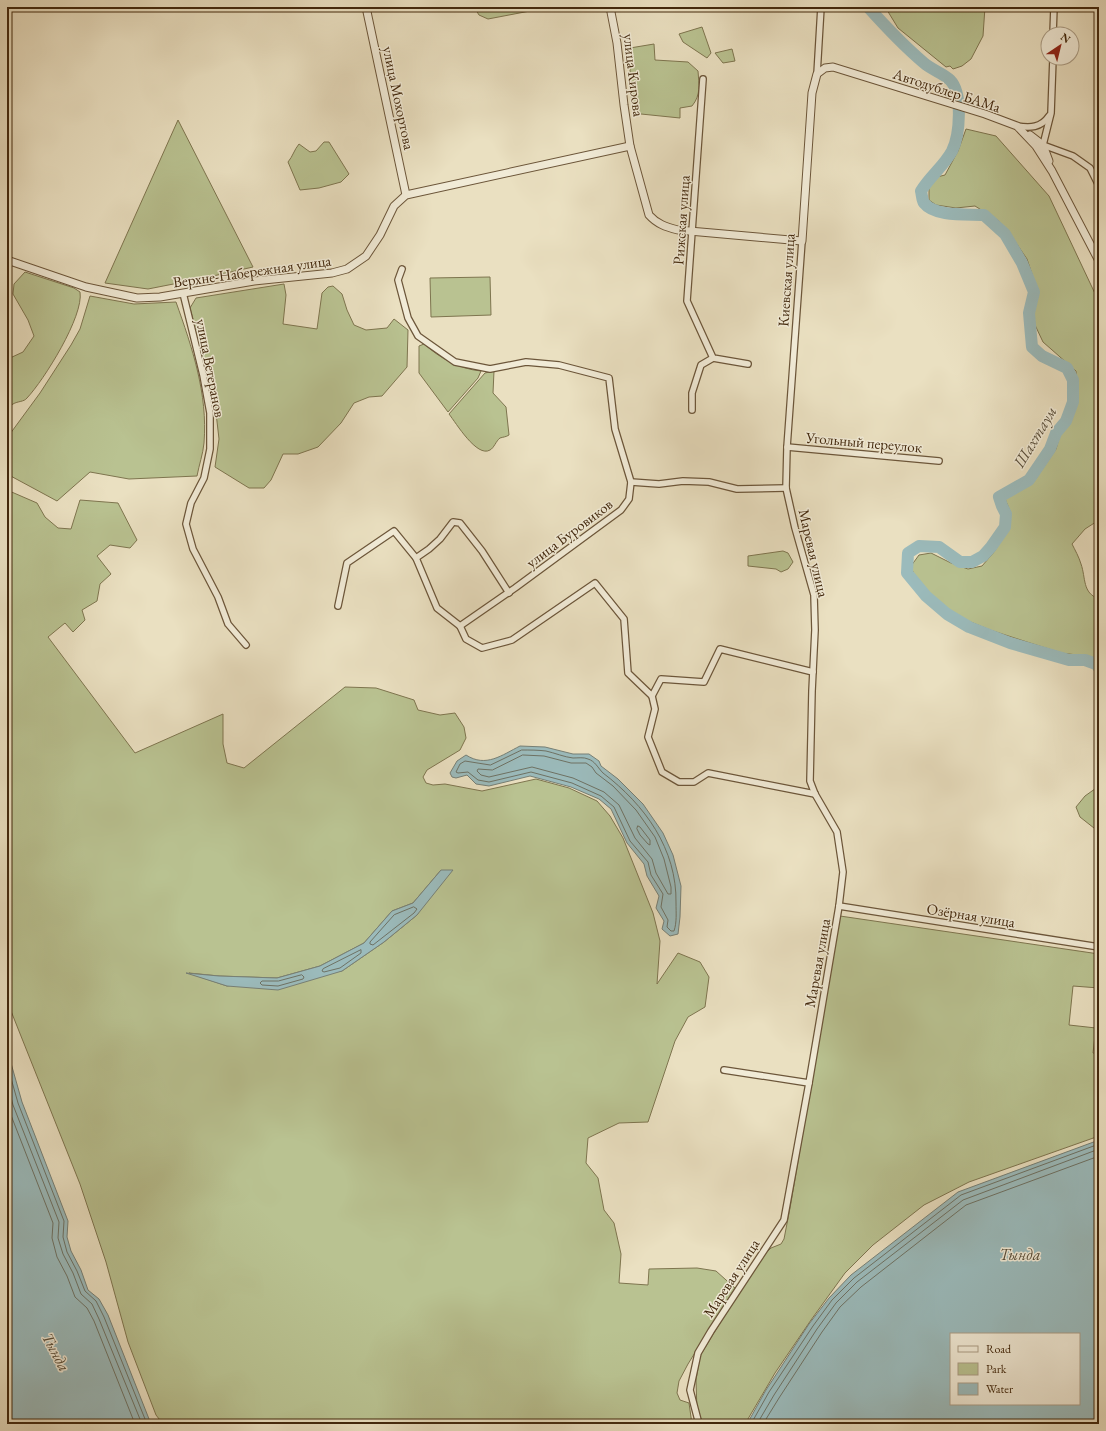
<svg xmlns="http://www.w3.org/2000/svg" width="1106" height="1431" viewBox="0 0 1106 1431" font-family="'EB Garamond',serif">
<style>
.green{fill:#b9c291;stroke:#7e754f;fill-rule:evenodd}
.water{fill:#9bbbbc;stroke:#778076;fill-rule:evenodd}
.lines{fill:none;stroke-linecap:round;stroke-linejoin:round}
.shore{stroke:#6e7264;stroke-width:1}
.river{stroke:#9bbbbc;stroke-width:12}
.minor-casing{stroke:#6c563a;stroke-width:8}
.tertiary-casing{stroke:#6c563a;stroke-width:9}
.minor{stroke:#f1ebd7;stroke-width:5.5}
.tertiary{stroke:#f1ebd7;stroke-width:7}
.labels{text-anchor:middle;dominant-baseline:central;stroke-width:3;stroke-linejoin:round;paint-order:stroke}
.street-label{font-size:15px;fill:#42280d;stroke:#f1ebd7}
.water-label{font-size:16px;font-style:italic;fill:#584d39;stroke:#f1ebd7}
</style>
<rect width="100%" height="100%" fill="#eae0c1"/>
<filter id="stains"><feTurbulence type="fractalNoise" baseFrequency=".005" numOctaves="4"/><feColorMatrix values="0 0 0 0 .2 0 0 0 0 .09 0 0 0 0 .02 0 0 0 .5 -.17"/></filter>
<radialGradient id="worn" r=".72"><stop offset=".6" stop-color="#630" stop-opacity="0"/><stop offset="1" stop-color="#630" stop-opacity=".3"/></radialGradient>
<g class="green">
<polygon points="474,7 551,7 488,19 479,15"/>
<polygon points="883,7 985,7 983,36 971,59 962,66 953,69 950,66 946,67 898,28 887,10"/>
<polygon points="702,27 711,53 707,58 683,42 679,34"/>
<path d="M654,44l1,16 33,2 10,9c1,14 3,24 -6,35l-12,2v10l-39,-4 -9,-6 -3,-56 1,-4z"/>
<polygon points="732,49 735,61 723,63 715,53"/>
<polygon points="178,120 253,267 204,278 148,289 105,283"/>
<path d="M966,129l30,7 53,60 50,106v218l-14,9 -13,15c3,6 7,13 9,20 5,14 1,29 18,35v65l-2,-3 -12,-5 -24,-3 -71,-23 -34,-14 -27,-22 -15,-19 -3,-9 8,-11 12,-2 20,10 17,6 14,-3 12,-14 14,-22 2,-19 -5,-12 30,-19 21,-31 4,-14 12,-17 5,-24 -1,-23 -33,-29 -8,-17 -2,-15 5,-15 -4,-15 -7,-21 -15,-22 -13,-16 -24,-15 -19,2 -20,-3 -7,-5v-13l4,-9 12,-3 13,-24z"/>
<path d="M324,142h5l20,32 -8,8 -22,6 -19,2 -12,-28c5,-6 6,-12 11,-18l11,8 6,-1z"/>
<path d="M25,272l49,16 6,4c4,24 -36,88 -53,106 -3,4 -9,3 -14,6 -2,1 -4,4 -6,6v-53l3,1 13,-6 11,-16 -6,-16 -15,-26 1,-10z"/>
<polygon points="490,277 491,315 431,317 430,278"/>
<polygon points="284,284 286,295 283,324 317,329 322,293 328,287 333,286 342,294 347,310 354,325 366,330 387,328 394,319 408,330 407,367 382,396 369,397 354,403 341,423 318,447 298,454 283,454 271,480 264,488 249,488 215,467 219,439 215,404 190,308 196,298"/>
<path d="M90,296l44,8 42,-2c16,45 32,92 28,141 -1,11 -5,22 -7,33l-68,3 -39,-7 -33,29 -50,-27v-36l33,-45 31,-48 9,-16z"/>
<path d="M424,344c16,14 35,25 57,27l-3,7 -30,34 -29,-39v-27z"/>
<path d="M494,371l-1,22 13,14 3,28c-3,2 -6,2 -9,3 -4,3 -6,10 -10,12 -13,8 -34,-27 -41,-36l36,-41z"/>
<path d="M7,490l30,13 8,14 13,11 13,1 9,-29 38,3 19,37 -7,8 -20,-3 -13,11 14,18 -11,10 -3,17 -15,9 3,10 -12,12 -8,-9 -17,14 87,116 88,-39v30l4,19 17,5 101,-81 31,1 38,12 4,10 22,5 15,-2 9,14 2,11 -6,12 -33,20 -4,7 3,6 7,2 12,-1 37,7 54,-12 33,9 28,13 13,15 13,22 30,75 7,28 -3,43 21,-31 22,9 9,15 -4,30 -17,10 -13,24 -27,81 -29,1 -31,15 -2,25 12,15 6,32 10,13 7,31 -2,29 29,2 1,-16 48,-1 19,3 19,17 -47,76 -9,17 -2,12 3,7 9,3 3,21h-529l-7,-9 -28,-73 -22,-80 -26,-78 -73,-183zM441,870l-24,45 -33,27 -42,29 -115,15 -38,-13 30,3 58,2 43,-12 44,-23 28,-32 21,-8z"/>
<polygon points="783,551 788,553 793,562 788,569 781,572 776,569 748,566 748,556"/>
<polygon points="1099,786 1099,832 1080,817 1076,807 1085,796"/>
<polygon points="840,916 1099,954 1099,988 1073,986 1069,1025 1096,1028 1093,1053 1099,1054 1099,1136 969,1182 924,1205 873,1245 845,1273 811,1320 775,1373 745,1424 701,1424 697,1412 696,1380 700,1356 726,1313 764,1255 771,1248 781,1244 784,1239 790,1208"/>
</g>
<g class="water">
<path d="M520,746l25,1 28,7h16l10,7 2,5 17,13 25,25 20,29 10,22 8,31 -1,31 -2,17 -8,2 -8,-7 2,-8 -8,-13 3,-12 -12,-20 -3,-12 -17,-21 -16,-34 -12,-10 -28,-12 -41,-11 -41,10 -13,-2 -9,-9 -11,3 -4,-1 -2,-4 7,-12 9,-6c20,13 36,0 54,-9z"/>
<polygon points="441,870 453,870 417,915 384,942 342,971 278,990 227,986 186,973 219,976 277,978 320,966 364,943 392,911 413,903"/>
<polygon points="7,1049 22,1102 68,1221 67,1237 71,1251 81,1270 88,1290 99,1299 108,1315 151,1424 7,1424"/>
<path d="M1099,1140v284h-352l19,-34 43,-66 20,-26 22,-23 107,-83zM951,1334h128v70h-128z"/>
</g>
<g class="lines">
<g class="shore">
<path d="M522,750c8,0 16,0 24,1 9,2 18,6 27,7 5,0 11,-1 15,1 7,2 10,9 15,14 42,32 74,76 73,130 0,10 1,19 -2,28h-3l-4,-4 1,-7 -7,-13 2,-13 -12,-19 -3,-13 -18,-21 -16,-34 -13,-11 -29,-13 -41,-11 -42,10 -11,-2 -10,-8 -10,1 -2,-1 4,-8 5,-3 25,4z"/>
<polygon points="523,755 544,756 571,763 586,763 592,767 596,773 613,786 636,810 655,837 664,859 671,887 671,894 668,894 656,873 652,859 635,838 619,805 604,792 573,778 532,767 489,777 481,775 477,771 478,769 492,770"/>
<polygon points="638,826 640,827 650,840 650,845 648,844 640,835 637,829"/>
<polygon points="414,907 417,909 414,913 373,945 370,944 370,942 394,915"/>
<polygon points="361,950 361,953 340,968 324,972 322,971 323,969"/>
<polygon points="302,975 304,977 303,979 278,986 262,985 260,983 262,981 278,981"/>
<polyline points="7,1064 18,1103 64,1221 63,1237 67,1252 77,1271 85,1291 96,1301 104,1317 147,1424"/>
<polyline points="7,1082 13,1105 59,1222 58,1238 63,1254 73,1273 81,1294 92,1304 99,1319 142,1424"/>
<polyline points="7,1105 53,1223 52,1238 57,1257 67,1276 75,1297 87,1308 94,1321 135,1424"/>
<polyline points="751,1424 769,1392 813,1326 832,1300 854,1278 961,1195 1099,1144"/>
<polyline points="757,1424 774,1395 817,1329 836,1303 857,1282 963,1200 1099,1149"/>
<polyline points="763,1424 779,1398 822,1332 840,1307 861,1287 966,1205 1099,1156"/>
</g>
<path class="river" d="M868,7c18,20 36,39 56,56 8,7 19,10 26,17 13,13 10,55 2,71 -8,15 -22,25 -31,40 1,4 1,9 3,12 11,14 43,11 60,12l21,19 17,29 12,29 -5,21 3,34 10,9 25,12 6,12v22l-7,19 -10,12 -6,16 -21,31 -30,17 3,9 4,8 -1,13 -14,20 -8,9 -11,6h-12l-21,-15 -20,-1 -11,7 -1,20 19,23 21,18 22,13 41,16 59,17h16l11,4 3,4"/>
<g class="minor-casing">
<g id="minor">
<polyline points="1053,34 1054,7"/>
<polyline points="1053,58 1051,113 1043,145 1073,156 1090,168 1099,186"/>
<polyline points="817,74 821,7"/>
<polyline points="703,79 687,301 713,358 748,364"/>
<path d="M1017,126c13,2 24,2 32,-10"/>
<polyline points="183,293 203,375 210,413 210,449 204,478 191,503 186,524 193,549 218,597 228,624 246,645"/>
<polyline points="692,410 692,393 701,365 713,358"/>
<polyline points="787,447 939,461"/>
<polyline points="631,482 659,484 683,481 709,482 737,489 786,488"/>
<polyline points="416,558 429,549 440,539 453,522 460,523 482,551 509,593"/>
<polyline points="338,606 347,563 394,531 416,558 437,608 460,626 515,588 621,510 629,499 631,482 615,429 609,378 559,365 526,362 490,369 455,362 418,336 408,318 398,280 402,269"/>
<polyline points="460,626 466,639 482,648 512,640 595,583 624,619 628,673 652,696 661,679 704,682 720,649 813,672"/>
<polyline points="652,696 655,709 648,737 662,772 679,782 694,782 708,773 815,794"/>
<polyline points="839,906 1099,947"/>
<polyline points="724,1070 809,1083"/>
<polyline points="699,1424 690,1390 698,1353 711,1331 784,1220 809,1083 839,906 843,872 837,832 815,794 810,781 812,691 815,630 814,595 795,528 786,488 787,447 802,241"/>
</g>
</g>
<g class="tertiary-casing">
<g id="tertiary">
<polyline points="366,7 406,195"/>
<path d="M610,7l7,36 7,62 6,41 19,69c8,9 17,12 29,15l124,11 10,-148 5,-19 8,-6 8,-1 152,47 32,12 19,20 16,25 47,90"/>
<polyline points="1030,135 1043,145 1049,161"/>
<polyline points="7,260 86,287 137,298 160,297 254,281 332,273 347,269 366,256 380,235 394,206 406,195 630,146"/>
</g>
</g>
<use href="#minor" class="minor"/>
<use href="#tertiary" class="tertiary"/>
</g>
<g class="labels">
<g class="street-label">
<text transform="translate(634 75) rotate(83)">улица Кирова</text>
<text transform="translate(947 90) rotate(18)">Автодублер БАМа</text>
<text transform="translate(399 98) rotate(78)">улица Мохортова</text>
<text transform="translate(681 220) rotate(-86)">Рижская улица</text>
<text transform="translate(252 271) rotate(-8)">Верхне-Набережная улица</text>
<text transform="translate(786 280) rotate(-86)">Киевская улица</text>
<text transform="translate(211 368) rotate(79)">улица Ветеранов</text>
<text transform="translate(864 442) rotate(5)">Угольный переулок</text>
<text transform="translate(569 533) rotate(-37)">улица Буровиков</text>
<text transform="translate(814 553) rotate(77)">Маревая улица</text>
<text transform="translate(971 915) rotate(9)">Озёрная улица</text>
<text transform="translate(817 963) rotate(-80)">Маревая улица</text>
<text transform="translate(731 1278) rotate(-57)">Маревая улица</text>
</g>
<g class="water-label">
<text transform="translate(1035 437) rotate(-59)">Шахтаум</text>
<text x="1020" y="1254">Тында</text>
<text transform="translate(56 1352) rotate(62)">Тында</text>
</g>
</g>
<rect width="1106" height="1431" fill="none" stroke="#eae0c1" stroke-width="24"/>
<rect x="8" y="8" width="1090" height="1415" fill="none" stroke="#42280d" stroke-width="2"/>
<rect x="12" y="12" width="1082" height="1407" fill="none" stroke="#42280d"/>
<rect x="950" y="1333" width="130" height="72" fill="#f1ebd7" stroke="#ab9d86"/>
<rect x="958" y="1346" width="20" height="6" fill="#f1ebd7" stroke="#ab9d86"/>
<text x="986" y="1353" font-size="12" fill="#42280d">Road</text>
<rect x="958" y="1363" width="20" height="12" fill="#b9c291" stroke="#ab9d86"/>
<text x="986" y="1373" font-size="12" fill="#42280d">Park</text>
<rect x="958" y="1383" width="20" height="12" fill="#9bbbbc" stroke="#ab9d86"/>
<text x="986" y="1393" font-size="12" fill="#42280d">Water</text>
<g transform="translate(1060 46) rotate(35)"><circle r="19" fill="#f1ebd7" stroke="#ab9d86"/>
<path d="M0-3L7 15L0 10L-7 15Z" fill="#8f2418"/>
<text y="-6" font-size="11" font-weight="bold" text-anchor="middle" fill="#42280d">N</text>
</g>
<rect width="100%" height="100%" filter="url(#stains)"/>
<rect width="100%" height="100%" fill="url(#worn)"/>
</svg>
